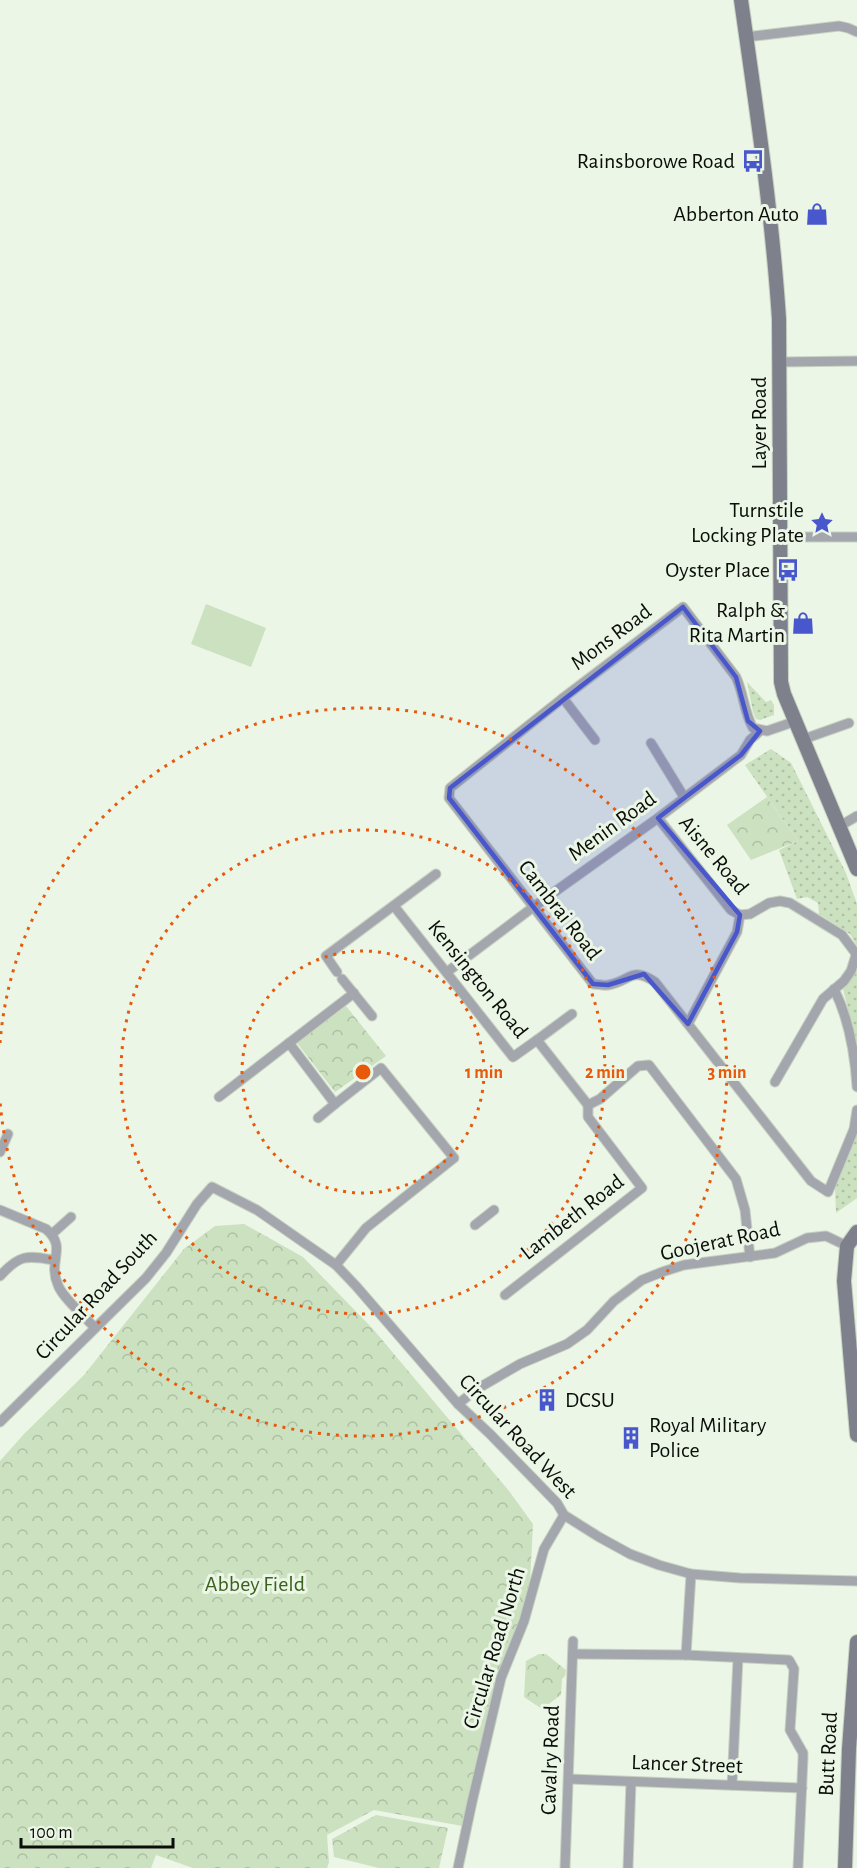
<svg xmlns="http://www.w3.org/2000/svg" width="857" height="1868" viewBox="0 0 857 1868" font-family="'Alegreya Sans',sans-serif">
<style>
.grass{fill:url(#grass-dots)}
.park{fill:url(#park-crowns)}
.garden{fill:#cbe1bf}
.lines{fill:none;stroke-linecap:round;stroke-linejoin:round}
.minor-casing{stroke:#c7d1c2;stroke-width:11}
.secondary-casing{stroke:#c7d1c2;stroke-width:16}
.minor{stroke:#a4a6ad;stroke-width:9}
.secondary{stroke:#7e818c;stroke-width:14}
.marked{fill:#4857cc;fill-opacity:0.2;stroke:#4857cc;stroke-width:4.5;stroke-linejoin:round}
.ring{fill:none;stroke:#e8590c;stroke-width:3;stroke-dasharray:3 6}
.labels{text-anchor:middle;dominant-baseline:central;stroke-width:6;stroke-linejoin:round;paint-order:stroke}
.poi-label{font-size:22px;fill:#0a0d08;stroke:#ebf6e6;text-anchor:end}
.street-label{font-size:22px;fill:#0a0d08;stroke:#ebf6e6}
.park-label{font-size:22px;fill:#3a611e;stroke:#ebf6e6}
.centre{fill:#e8590c;stroke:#ebf6e6;stroke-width:3}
.ring-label{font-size:18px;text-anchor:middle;font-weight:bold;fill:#e8590c;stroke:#ebf6e6;stroke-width:6;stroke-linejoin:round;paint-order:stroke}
</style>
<defs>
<pattern id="grass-dots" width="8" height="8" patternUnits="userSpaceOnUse" patternTransform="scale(1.5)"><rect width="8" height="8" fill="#cbe1bf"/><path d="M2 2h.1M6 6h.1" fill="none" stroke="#adc0a3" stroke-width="1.8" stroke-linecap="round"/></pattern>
<pattern id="park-crowns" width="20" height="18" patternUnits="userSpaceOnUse" patternTransform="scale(1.5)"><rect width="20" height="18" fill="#cbe1bf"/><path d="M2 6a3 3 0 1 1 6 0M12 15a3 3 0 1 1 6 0" fill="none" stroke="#adc0a3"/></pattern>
</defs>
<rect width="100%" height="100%" fill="#ebf6e6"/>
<g class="grass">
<polygon points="747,682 766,702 771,700 774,705 774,715 760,720 756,719 753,712"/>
<polygon points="771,749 791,763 846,873 857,904 857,946 850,934 819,914 818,903 807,897 797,899 779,850 798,841 745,765"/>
<polygon points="857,965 857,1047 843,989"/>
<polygon points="857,1132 857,1198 836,1213 835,1186"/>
</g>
<g class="park">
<polygon points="767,797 798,841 751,860 727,825"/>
<polygon points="346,1006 386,1056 335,1092 297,1043"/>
<polygon points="244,1224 303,1257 373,1329 509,1491 533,1524 529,1603 500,1686 468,1827 374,1810 327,1835 329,1862 327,1868 193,1868 156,1855 151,1868 0,1868 0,1461 24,1434 84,1375 184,1249 215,1226"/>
<polygon points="539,1654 546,1654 566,1670 565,1676 562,1679 561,1695 542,1709 524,1697 526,1661"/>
<polygon points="376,1815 448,1828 439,1868 379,1868 334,1857 332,1839"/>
</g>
<polygon class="garden" points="206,604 266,628 251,667 191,644"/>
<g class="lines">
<g class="minor-casing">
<g id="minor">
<polyline points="746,37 839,26 848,28 857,32"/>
<polyline points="780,362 857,361"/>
<polyline points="779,537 857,537"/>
<polyline points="563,698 595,740"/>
<path d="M796,721l-29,10 -14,-3c-9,-15 -9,-34 -17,-51l-53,-70 -120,91 -113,90 -1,10 144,186c5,0 11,2 15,1 23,-4 23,-19 47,-3l156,199 17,11 26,-63 3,-19"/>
<polyline points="804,739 849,723"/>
<polyline points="651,743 684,797"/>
<polyline points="658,818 731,910 740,915"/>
<polyline points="840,826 857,816"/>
<polyline points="394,906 513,1057 537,1040 588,1105 600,1099 638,1066 649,1065 736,1179 745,1210 750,1257"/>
<polyline points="337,972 326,956 436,874"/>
<polyline points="447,972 532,908 658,818 741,755 750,740 760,731"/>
<polyline points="342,979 372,1016"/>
<path d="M834,989c15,30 21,66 23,98"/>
<polyline points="688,1024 737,932 740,915 750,914 769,903 780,901 790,903 842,935 857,955"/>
<polyline points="537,1040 572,1014"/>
<polyline points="289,1043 335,1104 381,1068 454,1158 366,1228 336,1265"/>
<polyline points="775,1082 823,999 844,981 851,971 856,955"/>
<polyline points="219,1097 354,993"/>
<polyline points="318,1118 335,1104"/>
<polyline points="0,1152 8,1134"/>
<path d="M0,1210l46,19c22,19 1,31 12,56 4,12 27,32 37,43"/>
<polyline points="475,1225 494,1210"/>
<polyline points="52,1234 71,1217"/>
<path d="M0,1276c19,-21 26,-21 54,-16"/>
<polyline points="505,1295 642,1188 588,1117 588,1105"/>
<polyline points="458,1404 477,1389 520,1364 567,1344 587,1330 614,1301 642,1280 662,1272 684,1265 775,1253 807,1238 826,1236 847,1246"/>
<polyline points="0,1422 146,1278 166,1253 197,1204 212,1187 257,1210 336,1265 356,1286 458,1404 490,1434 557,1503 564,1515 599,1537 630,1554 659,1565 691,1574 740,1578 857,1581"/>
<polyline points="573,1654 686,1655 789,1660 794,1669 790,1730 803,1753 803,1758 798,1868"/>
<polyline points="686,1655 691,1574"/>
<polyline points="569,1779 802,1788"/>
<polyline points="732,1785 738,1658"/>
<polyline points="458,1868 472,1802 501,1678 524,1621 544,1549 564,1515"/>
<polyline points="565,1868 573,1641"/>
<polyline points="628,1868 631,1782"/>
</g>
</g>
<g class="secondary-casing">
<g id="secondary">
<path d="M741,0c15,106 31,212 38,319l2,363 3,12 73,175"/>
<polyline points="857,1232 847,1246 844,1281 857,1435"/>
<polyline points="845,1868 849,1749 857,1642"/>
</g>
</g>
<use href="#minor" class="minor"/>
<use href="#secondary" class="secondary"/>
</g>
<path class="marked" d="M683,607l53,70 12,44 12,10 -19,24 -83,63 82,97 -3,17 -49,92 -44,-50 -36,11 -15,-1 -144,-186 1,-10z"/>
<g class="ring">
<circle cx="363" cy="1072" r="121"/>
<circle cx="363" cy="1072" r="242"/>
<path d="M0 1043A364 364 0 1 1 0 1101"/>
</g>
<defs>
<g id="bus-bare" transform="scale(1.8)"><path d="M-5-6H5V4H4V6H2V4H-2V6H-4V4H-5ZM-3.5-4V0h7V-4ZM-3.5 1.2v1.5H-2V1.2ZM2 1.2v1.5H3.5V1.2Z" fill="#4857cc" stroke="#ebf6e6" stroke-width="2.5" paint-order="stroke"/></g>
<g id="shop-bare" transform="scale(1.8)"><path d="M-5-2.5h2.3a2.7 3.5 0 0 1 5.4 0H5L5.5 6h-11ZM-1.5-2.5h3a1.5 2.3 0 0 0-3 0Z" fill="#4857cc" stroke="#ebf6e6" stroke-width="2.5" paint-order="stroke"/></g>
<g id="sight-bare" transform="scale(1.8)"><path d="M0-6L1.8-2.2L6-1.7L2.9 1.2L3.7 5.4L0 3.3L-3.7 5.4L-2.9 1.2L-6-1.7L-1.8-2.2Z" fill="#4857cc" stroke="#ebf6e6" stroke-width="2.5" paint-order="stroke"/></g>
<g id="building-bare" transform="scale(1.8)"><path d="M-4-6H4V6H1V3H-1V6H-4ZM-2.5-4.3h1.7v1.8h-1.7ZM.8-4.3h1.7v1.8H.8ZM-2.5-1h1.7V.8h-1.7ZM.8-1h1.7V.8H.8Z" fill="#4857cc" stroke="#ebf6e6" stroke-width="2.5" paint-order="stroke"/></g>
</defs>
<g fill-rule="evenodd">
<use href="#bus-bare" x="753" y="161"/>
<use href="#shop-bare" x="817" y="214"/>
<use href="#sight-bare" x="822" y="523"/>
<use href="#bus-bare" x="788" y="570"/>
<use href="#shop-bare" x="803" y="623"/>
<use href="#building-bare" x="547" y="1400"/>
<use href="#building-bare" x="631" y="1438"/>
</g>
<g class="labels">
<g class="poi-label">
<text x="735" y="161">Rainsborowe Road</text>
<text x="799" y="214">Abberton Auto</text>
<text x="804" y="510">Turnstile<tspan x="804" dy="25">Locking Plate</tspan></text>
<text x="770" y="570">Oyster Place</text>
<text x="785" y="610">Ralph &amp;<tspan x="785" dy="25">Rita Martin</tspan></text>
<text x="565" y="1400" text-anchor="start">DCSU</text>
<text x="649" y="1425" text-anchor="start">Royal Military<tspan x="649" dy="25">Police</tspan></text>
</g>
<g class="street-label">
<text transform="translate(759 423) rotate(-90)">Layer Road</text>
<text transform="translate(611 637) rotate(-37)">Mons Road</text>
<text transform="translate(612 826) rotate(-36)">Menin Road</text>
<text transform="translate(714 855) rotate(50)">Aisne Road</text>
<text transform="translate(560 910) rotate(52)">Cambrai Road</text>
<text transform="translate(478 979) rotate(51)">Kensington Road</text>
<text transform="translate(572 1217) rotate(-38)">Lambeth Road</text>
<text transform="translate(720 1241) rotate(-12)">Goojerat Road</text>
<text transform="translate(96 1295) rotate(-47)">Circular Road South</text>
<text transform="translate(518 1436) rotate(47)">Circular Road West</text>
<text transform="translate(494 1648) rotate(-73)">Circular Road North</text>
<text transform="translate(828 1754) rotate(-87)">Butt Road</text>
<text transform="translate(550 1760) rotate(-88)">Cavalry Road</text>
<text transform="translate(687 1764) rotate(2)">Lancer Street</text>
</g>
<g class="park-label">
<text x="255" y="1584">Abbey Field</text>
</g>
</g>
<circle cx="363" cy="1072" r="9" class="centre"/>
<g class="ring-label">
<text x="484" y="1078">1 min</text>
<text x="605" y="1078">2 min</text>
<text x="727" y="1078">3 min</text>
</g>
<path d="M21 1838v9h152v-9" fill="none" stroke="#0a0d08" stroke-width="3"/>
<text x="30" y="1838" font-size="18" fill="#0a0d08" stroke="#ebf6e6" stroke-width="4.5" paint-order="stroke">100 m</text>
</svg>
